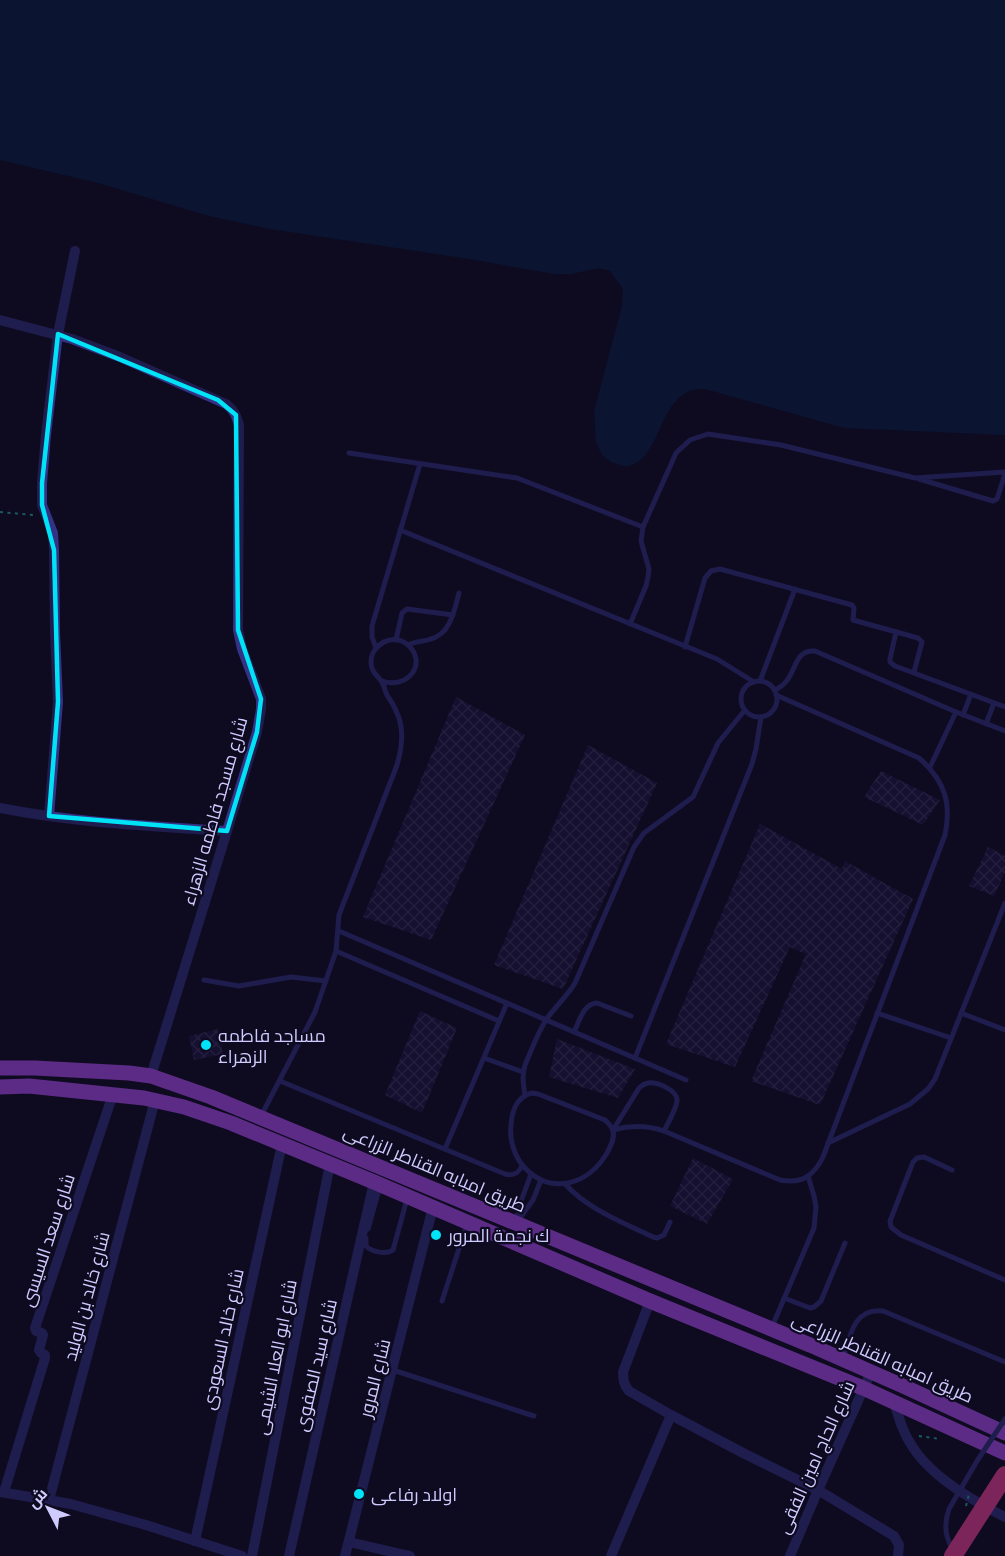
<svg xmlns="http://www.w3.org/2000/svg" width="1005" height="1556" viewBox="0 0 1005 1556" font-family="Manrope,Cairo,sans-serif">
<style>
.water{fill:#071f44}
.building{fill:url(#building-cross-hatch)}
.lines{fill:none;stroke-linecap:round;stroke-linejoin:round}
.path{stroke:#23bbaf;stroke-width:2;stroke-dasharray:3 4.5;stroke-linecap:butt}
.lane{stroke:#333285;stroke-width:5}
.street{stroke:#333285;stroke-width:10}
.primary{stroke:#bb52ff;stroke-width:15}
.path-bridge{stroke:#23bbaf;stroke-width:2;stroke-dasharray:3 4.5;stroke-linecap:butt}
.lane-bridge{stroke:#333285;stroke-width:5}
.highway-bridge{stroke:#ff46a2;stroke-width:18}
.marked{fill:none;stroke:#00e3f6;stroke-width:4.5;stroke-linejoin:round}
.poi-dot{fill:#00e3f6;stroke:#0e0b21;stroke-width:2}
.labels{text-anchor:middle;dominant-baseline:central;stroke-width:4.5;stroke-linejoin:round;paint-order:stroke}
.street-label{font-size:18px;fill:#d0cbff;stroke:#0e0b21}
.poi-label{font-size:18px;fill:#d0cbff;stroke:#0e0b21;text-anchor:start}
</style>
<defs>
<pattern id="building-cross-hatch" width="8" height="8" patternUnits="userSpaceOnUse" patternTransform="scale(1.5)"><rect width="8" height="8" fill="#1e1544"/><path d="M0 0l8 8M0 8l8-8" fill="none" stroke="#3e3660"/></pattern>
</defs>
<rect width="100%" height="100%" fill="#0e0b21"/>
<path class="water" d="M0,0h1005v435l-161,-7 -139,-39c-6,0 -13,0 -18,3 -23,13 -26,43 -41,62 -4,7 -12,10 -19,13l-16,-5 -9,-7 -6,-13 -2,-31 28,-105 1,-17 -13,-18 -10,-3 -29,6h-17l-85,-15 -199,-30 -61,-13 -111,-33 -98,-23z"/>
<g class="building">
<polygon points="456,697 525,735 431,940 363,917"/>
<polygon points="588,745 657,783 563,989 494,965"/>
<polygon points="881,771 940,800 923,825 864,797"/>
<polygon points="760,824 842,869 845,861 913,899 820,1105 751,1081 806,954 790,947 735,1067 666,1044"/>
<polygon points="988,847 1005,856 1005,872 994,896 969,886"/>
<polygon points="420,1011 457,1028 422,1113 385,1095"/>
<polygon points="218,1029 223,1054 194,1060 189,1036"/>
<polygon points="557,1039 635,1069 618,1098 549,1077"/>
<polygon points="693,1158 733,1179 707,1224 670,1206"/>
</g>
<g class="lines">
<g class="path">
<polyline points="0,512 33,515"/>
<polyline points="919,1436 940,1439"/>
</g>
<g class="lane">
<polyline points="349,453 517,478 643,527"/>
<polyline points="919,479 993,501 997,499 1005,474"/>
<polyline points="400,530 717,659 754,682"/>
<polyline points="630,624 646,586 648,577 649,569 641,541 643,527 676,453 690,440 708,434 781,445 915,478 1005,472"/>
<polyline points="896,632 890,659 890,662 895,666 1005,707"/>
<polyline points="396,640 402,613 407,609 453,615"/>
<path d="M408,645c7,-4 15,-3 23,-6 20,-6 23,-28 28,-46"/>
<polyline points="685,647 705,578 711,571 720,569 852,605 854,608 853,620 918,638 922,642 914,672"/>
<polyline points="376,648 372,637 372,626 420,464"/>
<polyline points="760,681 795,589"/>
<circle cx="759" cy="699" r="18"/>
<path d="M774,690c25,-9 16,-41 41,-39l141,61 49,19"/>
<polyline points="963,715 971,694"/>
<polyline points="986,724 994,703"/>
<polyline points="930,767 956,712"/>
<polyline points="339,931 686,1080"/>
<polyline points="336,951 499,1021"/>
<polyline points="204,980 239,986 291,977 326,981"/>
<polyline points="877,1013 951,1038"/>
<polyline points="961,1013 1005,1030"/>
<path d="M574,1032c6,-12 9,-28 23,-29l34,13"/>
<polyline points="484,1058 523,1072"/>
<polyline points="635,1058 752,764 756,749 761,717"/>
<path d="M280,1081l225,93c8,2 13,0 17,-8"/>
<path d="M532,1093l6,1 67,26c3,3 7,6 8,11 2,8 -3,16 -6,22 -18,31 -55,43 -82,15 -10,-10 -16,-28 -14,-43 1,-14 5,-28 21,-32z"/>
<path d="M525,1095c-2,-12 -3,-20 0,-30 7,-16 13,-34 23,-48 9,-12 20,-22 27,-34l59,-136 10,-14 49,-36 25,-54 27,-33"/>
<path d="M261,1116l54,-104 21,-61 3,-36 58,-150c5,-17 8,-37 -1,-54 -2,-6 -6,-11 -9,-16 -2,-4 -3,-10 -5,-13 -5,-7 -11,-10 -11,-20 0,-18 23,-30 37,-17 20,18 0,45 -26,36"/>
<path d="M613,1130c18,-5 33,-5 51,1l116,49c21,4 33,-3 43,-23l122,-322c7,-33 -1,-55 -26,-77l-143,-63"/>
<path d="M613,1130l26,-42c4,-3 4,-4 9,-5 9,-1 27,6 29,16 1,7 -9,24 -13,32"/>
<polyline points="828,1143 910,1104 928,1089 935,1079 1005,903"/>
<polyline points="445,1149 507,1003"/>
<polyline points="952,1170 924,1157 917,1158 913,1162 890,1221 891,1227 901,1235 1005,1280"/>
<path d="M565,1184c24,26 57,38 88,53l4,1 7,-3 6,-13"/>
<polyline points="516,1221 520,1204 531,1174"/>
<polyline points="517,1222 533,1200 541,1180"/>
<polyline points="368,1229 380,1186"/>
<path d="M366,1238v8c6,6 20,9 27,4l14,-51"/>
<polyline points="784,1298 810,1308 814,1307 821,1301 845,1243"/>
<polyline points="442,1301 467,1224"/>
<polyline points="772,1327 814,1228 816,1207 814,1196 808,1176"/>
<path d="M843,1359c7,-23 10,-51 40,-48l122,51"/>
<polyline points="393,1370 534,1416"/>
</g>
<g class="street">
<path d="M0,320l72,19 48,18 106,47c8,6 10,11 13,21l-1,205 4,19 19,50v10l-4,23 -30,99 -76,245"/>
<path d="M0,808c75,15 151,18 227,23"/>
<polyline points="49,816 58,702 55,632 54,550 53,533 42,505 42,483 46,435 58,334 75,251"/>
<path d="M650,1301l-27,71c0,8 1,13 6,19l42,24 74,39 73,36 76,46 5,9 -1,11"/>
<path d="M894,1402c5,16 9,31 18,44 19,31 61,55 93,71"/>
<polyline points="0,1492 71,1504 146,1525 242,1556"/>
<polyline points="4,1492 45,1358 45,1355 41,1353 39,1350 43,1335 42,1333 36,1331 35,1328 113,1094"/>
<polyline points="49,1500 155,1100"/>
<polyline points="195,1541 282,1144"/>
<polyline points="349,1542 410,1556"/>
<polyline points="252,1556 330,1164"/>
<polyline points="289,1556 374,1182"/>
<polyline points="345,1556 433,1207"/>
<polyline points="611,1556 671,1415"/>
<polyline points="790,1556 818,1490 871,1372"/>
</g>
<g class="primary">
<polyline points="0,1068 35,1068 129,1073 151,1076 211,1097 810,1345 903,1386 1005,1433"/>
<polyline points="0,1087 29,1086 144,1098 184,1107 231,1123 374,1182 650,1301 863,1388 1005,1453"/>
</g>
<polyline class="path-bridge" points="966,1506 969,1494"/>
<path class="lane-bridge" d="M953,1549c-9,-13 -9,-26 -4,-40l28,-48 28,-42"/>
<polyline class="highway-bridge" points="953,1556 1005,1475"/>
</g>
<path d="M0 0H1005V1556H0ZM58,334l160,66 18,15 2,215 23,69 -4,33 -30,99 -178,-15 9,-114 -4,-152 -12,-45v-22z" fill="#0e0b21" fill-opacity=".55" fill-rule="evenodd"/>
<path class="marked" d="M58,334l160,66 18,15 2,215 23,69 -4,33 -30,99 -178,-15 9,-114 -4,-152 -12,-45v-22z"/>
<g class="poi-dot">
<circle cx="206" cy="1045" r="6"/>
<circle cx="436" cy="1235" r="6"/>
<circle cx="359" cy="1494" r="6"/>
</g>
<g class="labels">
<g class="street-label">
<text transform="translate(214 811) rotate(-74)">شارع مسجد فاطمه الزهراء</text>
<text transform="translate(435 1168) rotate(23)">طريق امبابه القناطر الزراعى</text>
<text transform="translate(47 1240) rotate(-72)">شارع سعد السيسى</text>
<text transform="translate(86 1296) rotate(-75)">شارع خالد بن الوليد</text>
<text transform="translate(222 1339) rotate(-78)">شارع خالد السعودى</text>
<text transform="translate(275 1357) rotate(-79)">شارع ابو العلا الشيمى</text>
<text transform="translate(883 1357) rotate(24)">طريق امبابه القناطر الزراعى</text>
<text transform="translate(315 1365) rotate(-77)">شارع سيد الصفوى</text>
<text transform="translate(374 1378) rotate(-76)">شارع المرور</text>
<text transform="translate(815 1457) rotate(-66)">شارع الحاج امين الفقى</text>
</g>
<g class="poi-label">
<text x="218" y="1035">مساجد فاطمه<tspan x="218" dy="21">الزهراء</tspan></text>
<text x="448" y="1235">ك نجمة المرور</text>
<text x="371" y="1494">اولاد رفاعى</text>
</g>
</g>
<g transform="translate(48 1508) rotate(312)" stroke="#0e0b21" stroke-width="4.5" paint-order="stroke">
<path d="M0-4.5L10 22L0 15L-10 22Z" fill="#d0cbff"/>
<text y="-9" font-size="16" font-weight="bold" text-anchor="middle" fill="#d0cbff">ش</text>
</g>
</svg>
